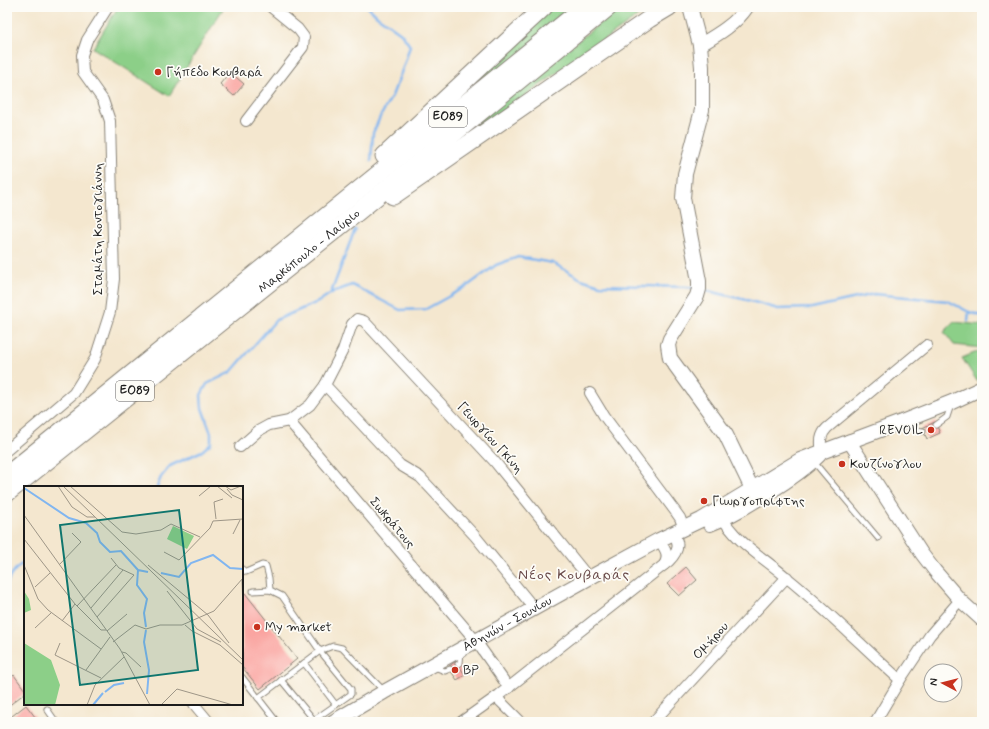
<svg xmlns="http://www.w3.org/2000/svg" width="989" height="729" viewBox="0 0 989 729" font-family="Mynerve,sans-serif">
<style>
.green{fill:#8ccf88;stroke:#547652}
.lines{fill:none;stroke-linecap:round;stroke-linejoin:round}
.stream{stroke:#81b6f0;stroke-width:2.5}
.building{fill:#faa39f}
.service-casing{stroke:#888276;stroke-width:7}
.minor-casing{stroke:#888276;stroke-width:12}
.tertiary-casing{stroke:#888276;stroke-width:15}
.secondary-casing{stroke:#888276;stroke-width:16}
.trunk-casing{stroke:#888276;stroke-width:19}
.service{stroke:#fff;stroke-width:5}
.minor{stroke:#fff;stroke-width:10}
.tertiary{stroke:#fff;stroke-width:13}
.secondary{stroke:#fff;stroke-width:14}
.trunk{stroke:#fff;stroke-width:17}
.poi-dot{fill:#c8321e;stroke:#fdfcf7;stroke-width:1.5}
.labels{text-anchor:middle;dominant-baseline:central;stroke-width:3.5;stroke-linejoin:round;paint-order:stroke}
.shield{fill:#fdfcf7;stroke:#605f5e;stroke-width:1}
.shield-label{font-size:12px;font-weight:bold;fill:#1c1c1c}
.poi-label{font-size:13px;fill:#1c1c1c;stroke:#fdfcf7;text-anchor:start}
.street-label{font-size:13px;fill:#1c1c1c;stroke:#fdfcf7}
.quarter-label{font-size:15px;letter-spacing:1px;fill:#6a4b4a;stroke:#fdfcf7}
.inset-river{fill:none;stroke:#81b6f0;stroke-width:2}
.inset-road{fill:none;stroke:#9e9687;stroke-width:1}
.view{fill:#0f766e;fill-opacity:0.15;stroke:#0f766e;stroke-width:2}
.inset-edge{fill:none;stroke:#1c1c1c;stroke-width:2}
</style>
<rect width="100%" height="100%" fill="#fdfcf7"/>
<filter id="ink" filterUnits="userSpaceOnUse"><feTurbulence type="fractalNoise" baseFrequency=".025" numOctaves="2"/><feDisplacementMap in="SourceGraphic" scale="8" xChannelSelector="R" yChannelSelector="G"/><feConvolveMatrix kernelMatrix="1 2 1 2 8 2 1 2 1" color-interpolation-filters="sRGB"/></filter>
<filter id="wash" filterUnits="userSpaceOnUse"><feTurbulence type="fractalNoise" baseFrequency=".012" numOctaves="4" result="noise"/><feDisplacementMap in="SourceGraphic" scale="16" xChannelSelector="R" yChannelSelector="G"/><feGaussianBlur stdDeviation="0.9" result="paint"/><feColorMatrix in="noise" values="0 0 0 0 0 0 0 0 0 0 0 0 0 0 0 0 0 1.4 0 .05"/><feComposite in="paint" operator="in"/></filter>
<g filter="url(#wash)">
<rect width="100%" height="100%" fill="#f4e7cf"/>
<g class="green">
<polygon points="118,7 224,7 169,96 93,48"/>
<polygon points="553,7 578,7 394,156"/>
<polygon points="620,7 651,7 398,185"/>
<polygon points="954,322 982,325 982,348 954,345 944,332"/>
<polygon points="982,350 982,379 977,381 962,358"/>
</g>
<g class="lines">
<g class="stream">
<polyline points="368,7 377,16 401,33 410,46 404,65 392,96 380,117 373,133 371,161"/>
<polyline points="704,290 747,300 778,309 812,308 874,294 948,301 969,312 982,316"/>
<polyline points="331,293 352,285 400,310 426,309 466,287 496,265 518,257 553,263 581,279 600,285 687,287 695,288"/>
<polyline points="968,321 969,312"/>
<polyline points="157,487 161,477 170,466 202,451 211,443 211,433 202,408 201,395 207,384 231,372 276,320 318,302 331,293 355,229"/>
<path d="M7,583c4,-10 9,-16 18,-21"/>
</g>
</g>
<g id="blocks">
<g class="building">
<polygon points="230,72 244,84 234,96 220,84"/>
<polygon points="935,422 940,433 927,439 922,428"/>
<polygon points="686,567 697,580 679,596 667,584"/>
<polygon points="245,593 297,659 260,689 242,667 242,596"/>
<polygon points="456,661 465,675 457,680 448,667"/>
<polygon points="14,675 25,690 25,693 7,707 7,681"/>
<polygon points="26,705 39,722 7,722 7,720"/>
</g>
</g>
</g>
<g filter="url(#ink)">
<use href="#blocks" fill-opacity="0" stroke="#888276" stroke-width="1"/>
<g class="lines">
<g class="service-casing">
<g id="service">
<polyline points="905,422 916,430 923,431"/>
<polyline points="936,425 947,417 951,405"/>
<polyline points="814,462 878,538"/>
<polyline points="242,569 246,572 262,565 266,566 269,578 270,590"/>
<polyline points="253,591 270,590 282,596 320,651 351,689 351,694 311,722"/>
<polyline points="304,663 336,705"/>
<polyline points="458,664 460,663 461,652"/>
<polyline points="434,667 445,671 450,669"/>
<polyline points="242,677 277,722"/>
<polyline points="281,680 314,720"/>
<polyline points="258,698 320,651 333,646 342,648 384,691"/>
<polyline points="47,709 56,722"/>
</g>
</g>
<g class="minor-casing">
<g id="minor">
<polyline points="246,121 303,47 304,37 298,29 271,7"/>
<polyline points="325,385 400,465 420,477 475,536 534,608"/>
<polyline points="590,393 604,416 675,511 680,518 684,529"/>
<polyline points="289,421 476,641 509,688"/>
<polyline points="240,447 258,431 269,425 289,421 310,405 325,385 343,350 352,324 357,319 364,321 495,462 589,578"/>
<polyline points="7,450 74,393 95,359 110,312 114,279 110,121 103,100 83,72 82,55 87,40 108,7"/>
<path d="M822,452c-2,-10 -2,-17 5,-24l100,-83"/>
<path d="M720,514c15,28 43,43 66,63 40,32 76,69 114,103"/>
<path d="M659,540c6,9 11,15 5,25"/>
<polyline points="496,697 521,722"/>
<polyline points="194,704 209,722"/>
<path d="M461,722l38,-27 170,-134c9,-9 12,-17 4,-27"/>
<polyline points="653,722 787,577"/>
<polyline points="875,722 900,680 930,635 960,600"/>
</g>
</g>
<g class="tertiary-casing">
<g id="tertiary">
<path d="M700,45c17,-10 36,-21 47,-38"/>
<polyline points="849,441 922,554 935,571 960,600 982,620"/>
</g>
</g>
<g class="secondary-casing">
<g id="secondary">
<polyline points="690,7 700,45 702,67 702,110 685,174 683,198 699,281 699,289 697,296 670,339 668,345 670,358 726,435 757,499"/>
<path d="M710,524c21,-8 40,-20 59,-32 18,-11 35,-22 50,-37"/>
<path id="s1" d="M333,722l51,-30 205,-114 70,-38 42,-20 99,-60 104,-39 48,-19 30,-14"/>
</g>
</g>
<g class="trunk-casing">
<g id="trunk">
<polyline points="384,156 544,7"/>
<polyline points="393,196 649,19 669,7"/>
<polyline points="7,475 584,7"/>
<path id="s2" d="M7,493l347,-278 255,-208"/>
</g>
</g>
<use href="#service" class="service"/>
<use href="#minor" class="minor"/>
<use href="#tertiary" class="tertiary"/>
<use href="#secondary" class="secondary"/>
<use href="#trunk" class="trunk"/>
</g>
</g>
<g class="poi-dot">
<circle cx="158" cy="72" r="4"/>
<circle cx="931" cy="430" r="4"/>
<circle cx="842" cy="464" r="4"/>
<circle cx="704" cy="501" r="4"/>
<circle cx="257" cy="627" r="4"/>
<circle cx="455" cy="670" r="4"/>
</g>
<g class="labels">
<g class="shield">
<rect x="429" y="107" width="38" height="20" rx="3"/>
<rect x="116" y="381" width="38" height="20" rx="3"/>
</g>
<g class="shield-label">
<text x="448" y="117">ΕΟ89</text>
<text x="135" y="391">ΕΟ89</text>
</g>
<g class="poi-label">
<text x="166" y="72">Γήπεδο Κουβαρά</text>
<text x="923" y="430" text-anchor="end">REVOIL</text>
<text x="850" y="464">Κουζίνογλου</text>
<text x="712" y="501">Γιωργοπρίφτης</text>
<text x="265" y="627">My market</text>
<text x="463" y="670">BP</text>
</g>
<g class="street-label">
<text transform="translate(98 229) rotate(-90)">Σταμάτη Κοντογιάννη</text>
<text stroke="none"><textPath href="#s2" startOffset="387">Μαρκόπουλο - Λαύριο</textPath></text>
<text transform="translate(490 438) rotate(48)">Γεωργίου Γκίνη</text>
<text transform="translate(392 523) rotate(50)">Σωκράτους</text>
<text stroke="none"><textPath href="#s1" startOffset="200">Αθηνών - Σουνίου</textPath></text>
<text transform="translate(711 641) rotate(-47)">Ομήρου</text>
</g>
<g class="quarter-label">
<text x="574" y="575">Νέος Κουβαράς</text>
</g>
</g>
<g transform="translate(24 486)">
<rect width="219" height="219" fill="#f4e7cf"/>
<path d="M149,40l21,10 -7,13 -20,-10zM0,105l5,8 2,11 -7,3zM0,157l27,17 9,25 -5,20h-31z" fill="#8ccf88"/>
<path class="inset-river" d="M0,2l45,30 17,5 11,10 3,9 10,10 11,-1 17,19 10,2M114,84l-1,15 10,14 -3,14 2,14M137,87l18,4 12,-14 22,-8 17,13 13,1M122,144l-2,12 5,28 -2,24M81,206l9,-7 10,-2M69,219l10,-12"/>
<path class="inset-road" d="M34,0l14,21 15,10h8M39,0l180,174M46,0l52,46 14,2 25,-4 10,-6 29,13M193,0l15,12M201,0l6,4 10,-4M203,3l5,6 11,5M175,10l12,-10M0,29l96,134 30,56M192,33l-2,-17 9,-3M209,48l7,-14M0,53l51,65 26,26h5M140,66l15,8 31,-32 3,-7 30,-2M0,79l14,34 10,11 53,39M35,79l22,-23 -9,-9M124,79l60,50 21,28M218,94l1,31M11,101l15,-14M143,105l30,38 24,13M53,120l39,-41M67,122l32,-38M73,131l37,-42 -15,-7 -8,-10M38,135l13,-17M161,139l7,6 28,14 23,20M11,142l16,-15M83,145l20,-17M89,156l22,-17 11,4 14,-4h22l32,-14 29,-33M36,157l-5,12 46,23M98,166l4,1 15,14M62,184l24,-33M63,219l8,-20 29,-28M137,219l16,-16 56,16"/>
<path class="view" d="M155,24l19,160 -118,15 -20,-160z"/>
<rect width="219" height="219" class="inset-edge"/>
</g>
<rect width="989" height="729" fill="none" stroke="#fdfcf7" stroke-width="24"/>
<g transform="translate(943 683) rotate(277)"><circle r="19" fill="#fdfcf7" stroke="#a3a29f"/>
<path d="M0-3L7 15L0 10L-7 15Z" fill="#c8321e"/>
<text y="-6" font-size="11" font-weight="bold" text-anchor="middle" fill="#1c1c1c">N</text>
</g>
</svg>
